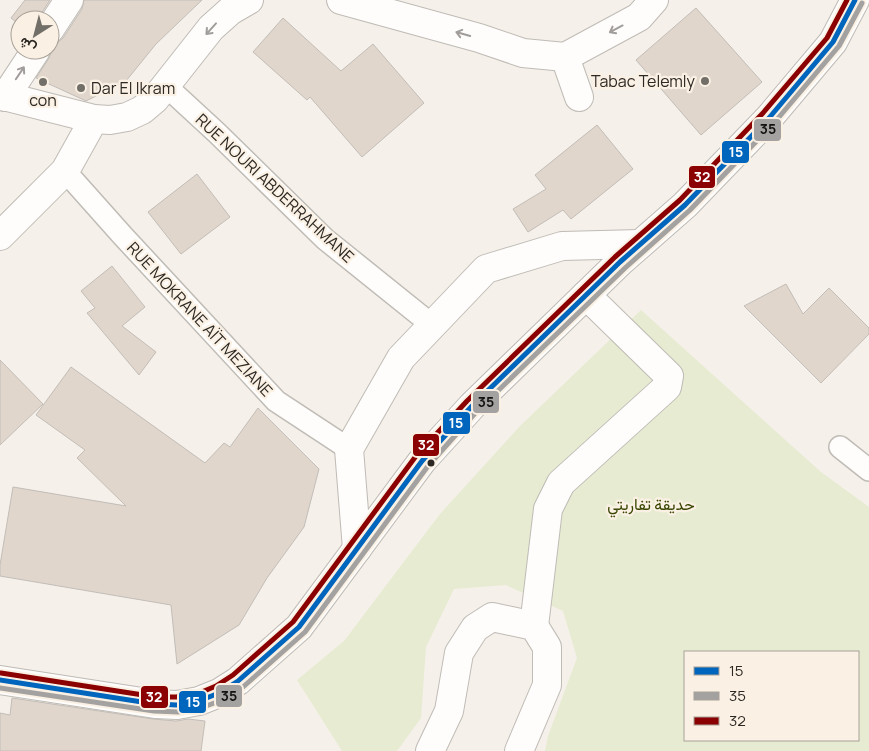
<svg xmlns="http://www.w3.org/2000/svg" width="869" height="751" viewBox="0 0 869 751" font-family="Manrope,Vazirmatn,sans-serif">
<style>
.green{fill:#e7ebd2;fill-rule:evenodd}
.building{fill:#e0d6cc;stroke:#c2bdb8}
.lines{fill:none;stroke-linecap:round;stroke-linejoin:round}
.pedestrian-casing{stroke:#bfbbb5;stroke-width:24}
.minor-casing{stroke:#bfbbb5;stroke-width:30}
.tertiary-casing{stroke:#bfbbb5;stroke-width:30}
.secondary-casing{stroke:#bfbbb5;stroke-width:30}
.pedestrian{stroke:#fefdfc;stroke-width:21}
.minor{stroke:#fefdfc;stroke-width:28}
.tertiary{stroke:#fefdfc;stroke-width:28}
.secondary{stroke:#fefdfc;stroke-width:28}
.bus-1-casing{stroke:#faf1e4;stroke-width:9}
.bus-2-casing{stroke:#faf1e4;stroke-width:9}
.bus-3-casing{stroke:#faf1e4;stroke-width:9}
.bus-1{stroke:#0065bd;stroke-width:5}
.bus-2{stroke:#a3a2a0;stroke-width:5}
.bus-3{stroke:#8b0000;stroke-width:5}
.oneway{stroke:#a09d9a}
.poi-dot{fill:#726e68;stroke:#faf1e4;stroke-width:2}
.bus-dot{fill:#2c2823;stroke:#faf1e4;stroke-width:2}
.labels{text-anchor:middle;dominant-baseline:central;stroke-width:4.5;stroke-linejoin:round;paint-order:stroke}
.poi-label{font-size:16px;fill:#2c2823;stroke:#faf1e4;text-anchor:end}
.street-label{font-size:16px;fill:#2c2823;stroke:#faf1e4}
.park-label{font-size:16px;fill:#384500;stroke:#faf1e4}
.line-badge{stroke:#faf1e4;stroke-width:2}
.badge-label{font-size:14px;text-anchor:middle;font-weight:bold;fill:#fff}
.pale-badge-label{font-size:14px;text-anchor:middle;font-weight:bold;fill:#111}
</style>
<rect width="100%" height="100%" fill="#f5f0e9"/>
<path class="green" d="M641,310l180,162 48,35v244h-324l3,-15 29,-78 -14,-47 -57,-26 -52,4 -28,58 -5,71 -24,33h-55l-45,-71 47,-39 96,-127 80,-88zM685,652h173v88h-173z"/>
<g class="building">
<polygon points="25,0 50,0 37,20 20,20 20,25 11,18"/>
<polygon points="84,0 202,0 156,44 126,81 86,101 36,78 49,58 52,50 50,44 57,43 63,38 82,9"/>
<polygon points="696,8 762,82 701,135 636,60"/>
<polygon points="283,18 341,71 373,44 424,103 362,157 310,97 307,100 253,52"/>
<polygon points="597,125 633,169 571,219 563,210 528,232 513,209 546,189 535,175"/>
<polygon points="197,174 230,217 181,254 148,212"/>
<polygon points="112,266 145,307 122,326 156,352 139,375 87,313 95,308 81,291"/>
<polygon points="786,284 803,314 829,288 869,328 869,334 821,383 744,306"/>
<polygon points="0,360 43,404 0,445"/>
<polygon points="71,367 205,463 224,443 230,447 258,408 319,469 304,527 267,578 239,625 177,664 171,605 0,576 0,565 13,487 126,506 77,458 85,450 36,415"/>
<polygon points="12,698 153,719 176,721 188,719 205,721 201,751 0,751 0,713 10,715"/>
</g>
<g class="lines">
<g class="pedestrian-casing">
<g id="pedestrian">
<polyline points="166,86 217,133 325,239 432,325"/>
<polyline points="65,171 122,235 276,401 349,449"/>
<polyline points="840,447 869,470"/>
</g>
</g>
<g class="minor-casing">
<g id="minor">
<polyline points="50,29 69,0"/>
<polyline points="565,57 579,97"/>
<polyline points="5,97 36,50"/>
<polyline points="0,236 65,171 94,119"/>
<polyline points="357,549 349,449 401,358 486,269 562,246 640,244"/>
<polyline points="534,626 548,509 561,483 667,387 669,376 586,295"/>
</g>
</g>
<g class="tertiary-casing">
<g id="tertiary">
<polyline points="341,0 479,38 523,53 565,57 639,17 654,0"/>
<polyline points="0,95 94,119 110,120 127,117 142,110 155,99 211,28 230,11 249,0"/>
<polyline points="430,751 449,711 459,653 475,628 492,617 534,626 547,647 547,685 519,751"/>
</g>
</g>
<g class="secondary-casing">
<polyline id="secondary" points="0,680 155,704 177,705 199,701 219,693 238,681 299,627 422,461 472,406 620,262 685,205 769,118 833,42 855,0"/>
</g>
<use href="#pedestrian" class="pedestrian"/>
<use href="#minor" class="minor"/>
<use href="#tertiary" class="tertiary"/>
<use href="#secondary" class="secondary"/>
<g class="bus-1-casing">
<polyline id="bus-1" points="0,680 155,704 177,705 199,701 219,693 238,681 299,627 422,461 472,406 620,262 685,205 769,118 833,42 855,0"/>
</g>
<g class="bus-2-casing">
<polyline id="bus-2" points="0,688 154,711 178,712 201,708 222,700 243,687 305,632 428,466 477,411 625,268 690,210 774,123 839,46 862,3"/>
</g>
<g class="bus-3-casing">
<polyline id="bus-3" points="1,673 156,697 176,697 197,694 216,686 233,675 293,622 416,456 467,401 615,257 680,200 763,113 827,38 847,0"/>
</g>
<use href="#bus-1" class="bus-1"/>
<use href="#bus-2" class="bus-2"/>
<use href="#bus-3" class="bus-3"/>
</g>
<defs><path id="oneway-shaft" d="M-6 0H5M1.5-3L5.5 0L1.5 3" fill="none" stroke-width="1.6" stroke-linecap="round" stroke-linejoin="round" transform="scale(1.25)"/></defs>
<g class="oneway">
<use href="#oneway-shaft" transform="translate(211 29) rotate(132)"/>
<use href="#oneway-shaft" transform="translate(616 29) rotate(152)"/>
<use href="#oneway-shaft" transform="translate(463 34) rotate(-164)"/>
<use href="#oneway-shaft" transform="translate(20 73) rotate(-56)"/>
</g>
<g class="poi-dot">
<circle cx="705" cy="81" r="5"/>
<circle cx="43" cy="82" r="5"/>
<circle cx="81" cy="88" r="5"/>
</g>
<circle class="bus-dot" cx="431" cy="463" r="4.5"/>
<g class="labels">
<g class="poi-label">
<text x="695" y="81">Tabac Telemly</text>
<text x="91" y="88" text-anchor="start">Dar El Ikram</text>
<text x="43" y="100" text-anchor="middle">con</text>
</g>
<g class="street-label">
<text transform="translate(275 188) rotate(43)">RUE NOURI ABDERRAHMANE</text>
<text transform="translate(200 319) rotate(47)">RUE MOKRANE AÏT MEZIANE</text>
</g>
<g class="park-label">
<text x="651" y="504">حديقة تفاريتي</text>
</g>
</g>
<g class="line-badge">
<rect x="753" y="118" width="29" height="24" rx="5" fill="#a3a2a0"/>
<rect x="721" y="140" width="29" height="24" rx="5" fill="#0065bd"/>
<rect x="688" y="165" width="28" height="24" rx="5" fill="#8b0000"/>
<rect x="472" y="390" width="28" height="24" rx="5" fill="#a3a2a0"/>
<rect x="442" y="411" width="29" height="24" rx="5" fill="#0065bd"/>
<rect x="412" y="433" width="28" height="24" rx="5" fill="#8b0000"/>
<rect x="215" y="684" width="28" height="24" rx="5" fill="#a3a2a0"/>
<rect x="140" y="685" width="29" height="24" rx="5" fill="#8b0000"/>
<rect x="178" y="690" width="29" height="24" rx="5" fill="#0065bd"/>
</g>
<g class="badge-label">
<text x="736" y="157">15</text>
<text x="702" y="182">32</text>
<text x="456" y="428">15</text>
<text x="426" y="450">32</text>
<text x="154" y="702">32</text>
<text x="193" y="707">15</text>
</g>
<g class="pale-badge-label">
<text x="768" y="134">35</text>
<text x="486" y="407">35</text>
<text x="229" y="701">35</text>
</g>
<rect x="684" y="651" width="175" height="90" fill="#faf1e4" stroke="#a8a197"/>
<rect x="694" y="667" width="25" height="8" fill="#0065bd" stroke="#a8a197"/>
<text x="729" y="676" font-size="15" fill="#2c2823">15</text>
<rect x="694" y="692" width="25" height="8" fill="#a3a2a0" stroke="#a8a197"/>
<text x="729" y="701" font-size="15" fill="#2c2823">35</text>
<rect x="694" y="717" width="25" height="8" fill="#8b0000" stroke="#a8a197"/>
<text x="729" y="726" font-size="15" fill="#2c2823">32</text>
<g transform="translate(35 35) rotate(216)"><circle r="24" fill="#faf1e4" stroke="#a8a197"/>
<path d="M0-4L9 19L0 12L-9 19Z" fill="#726e68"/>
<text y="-8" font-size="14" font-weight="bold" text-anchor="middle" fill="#2c2823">ش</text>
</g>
</svg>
